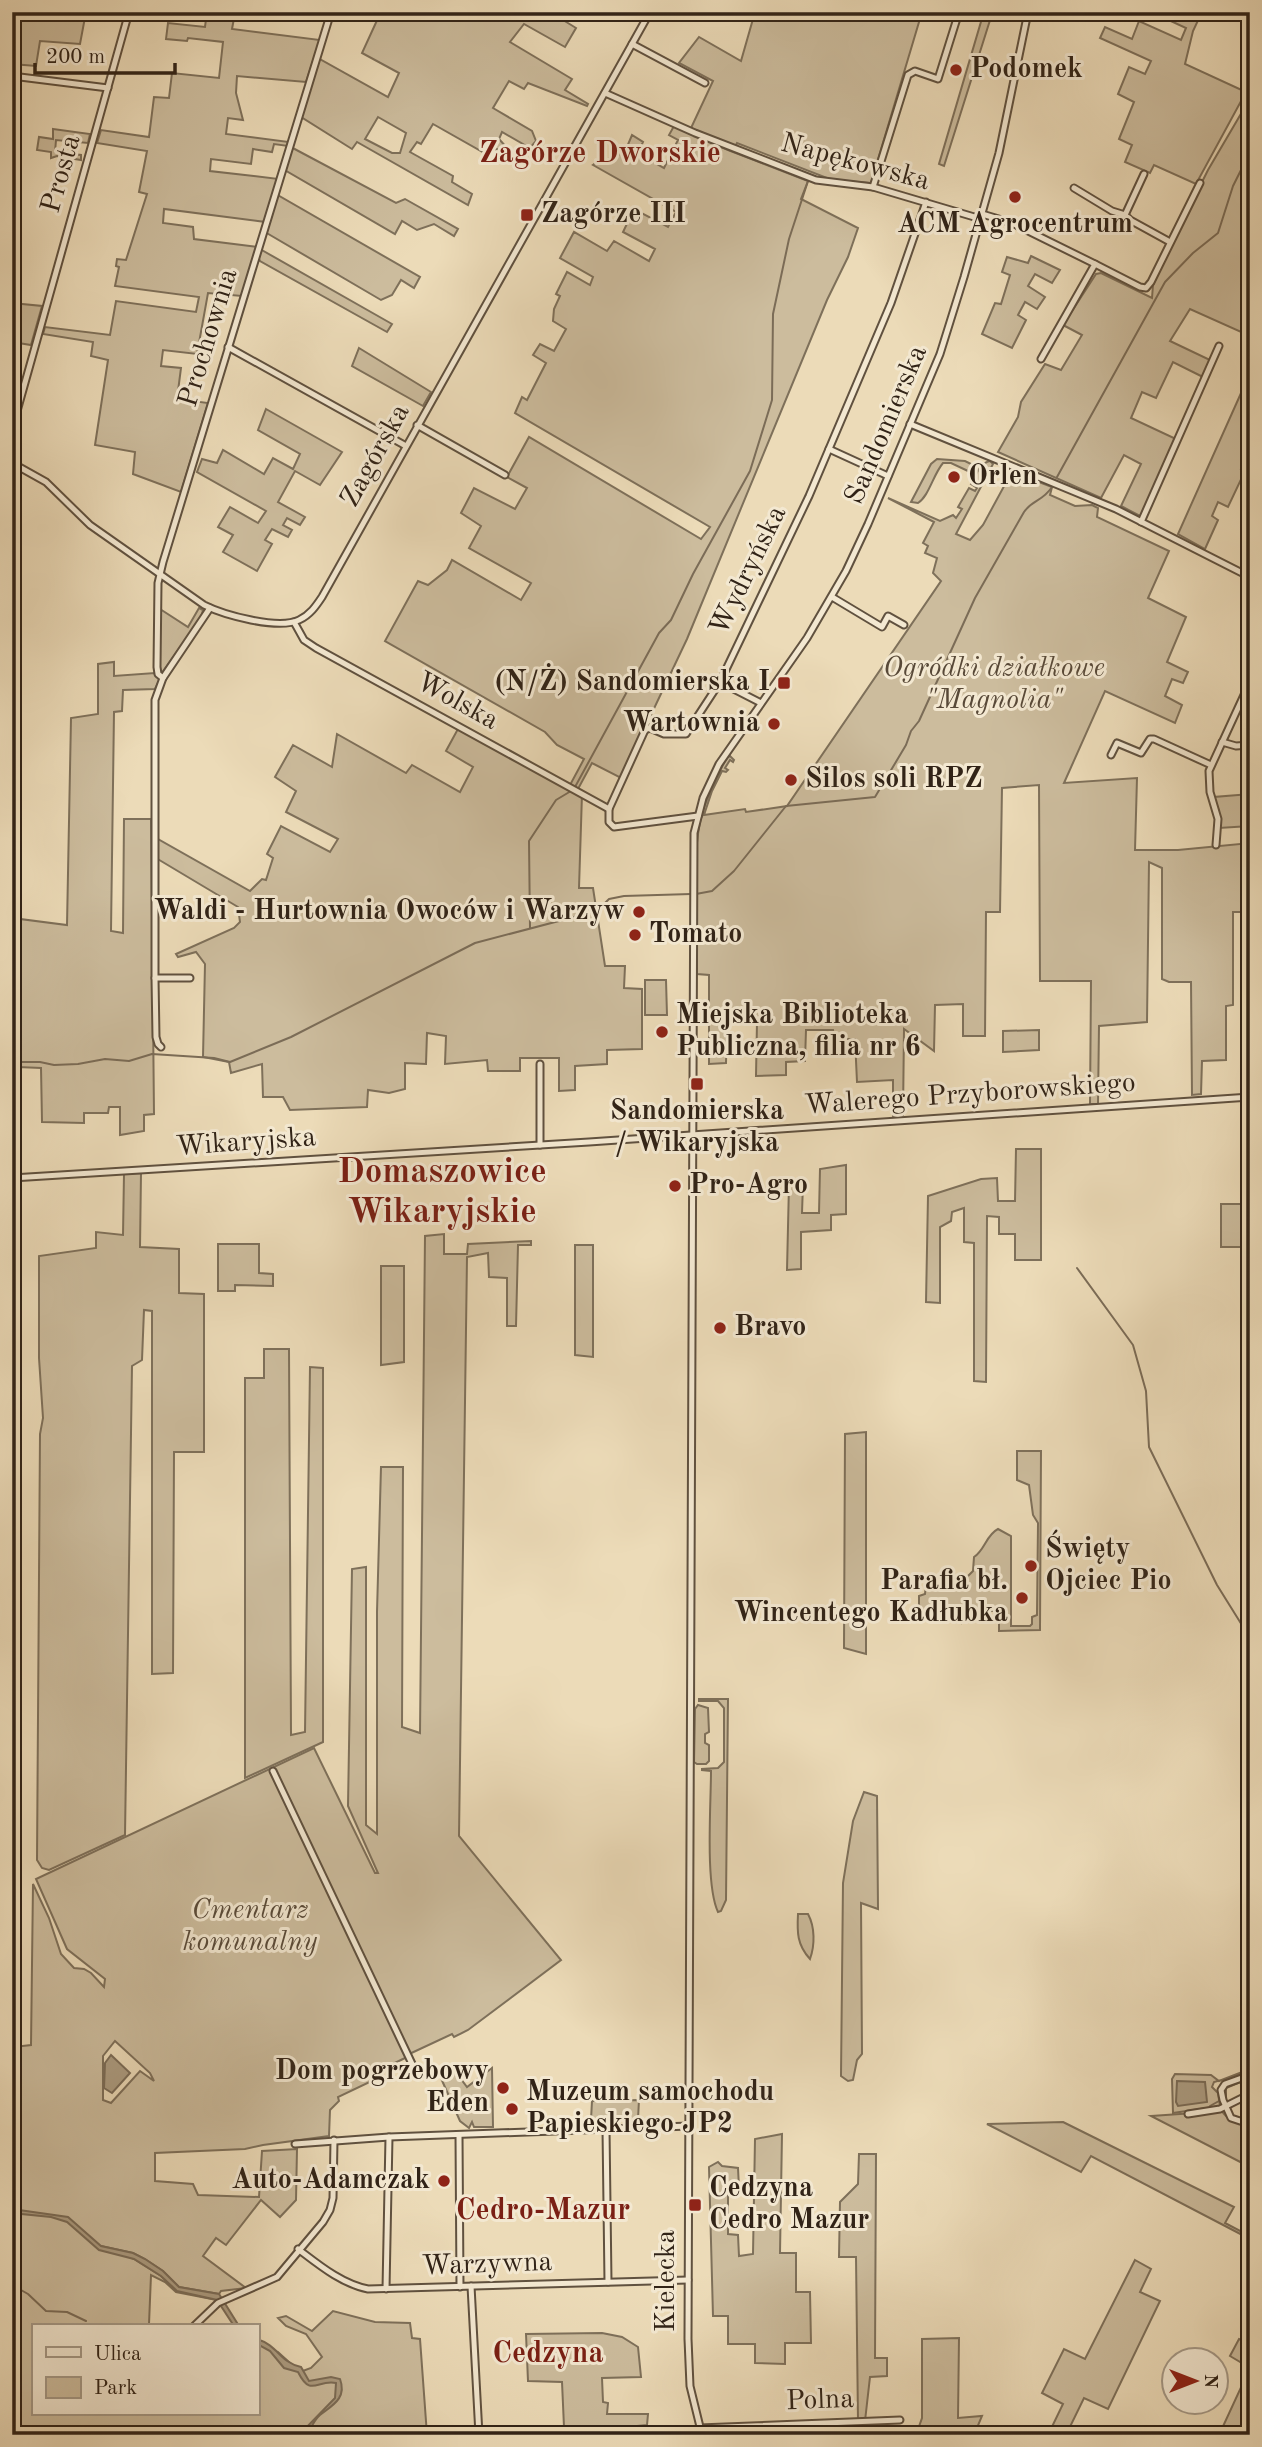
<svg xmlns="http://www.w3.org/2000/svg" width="1262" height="2447" viewBox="0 0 1262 2447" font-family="'Old Standard TT',serif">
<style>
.green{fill:#ccbc9d;stroke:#7e705a;stroke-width:2;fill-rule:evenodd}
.water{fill:#ac9c81;stroke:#7b6c57;stroke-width:2}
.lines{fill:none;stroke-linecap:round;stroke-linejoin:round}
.stream{stroke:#7b6c57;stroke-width:2}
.minor-casing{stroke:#60513f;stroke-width:9}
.minor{stroke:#f3e8d1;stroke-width:5}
.poi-dot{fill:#8f2418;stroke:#f3e8d1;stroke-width:2.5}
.labels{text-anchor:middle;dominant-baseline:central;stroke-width:6;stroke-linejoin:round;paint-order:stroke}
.poi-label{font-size:28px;font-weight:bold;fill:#312317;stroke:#f3e8d1;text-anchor:start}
.street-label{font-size:28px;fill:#312317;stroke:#f3e8d1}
.park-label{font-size:28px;font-style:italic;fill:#584938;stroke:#f3e8d1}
.neighbourhood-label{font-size:30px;font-weight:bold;fill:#7a1f14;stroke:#f3e8d1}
.district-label{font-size:35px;font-weight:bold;fill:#7a1f14;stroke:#f3e8d1}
</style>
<rect width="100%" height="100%" fill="#ecdbb8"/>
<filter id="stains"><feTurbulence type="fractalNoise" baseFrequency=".00286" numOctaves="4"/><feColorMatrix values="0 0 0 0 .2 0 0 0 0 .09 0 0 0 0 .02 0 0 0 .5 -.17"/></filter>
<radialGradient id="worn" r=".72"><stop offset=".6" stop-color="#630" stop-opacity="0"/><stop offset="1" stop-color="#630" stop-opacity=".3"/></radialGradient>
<g class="green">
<polygon points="12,12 86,12 80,44 40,41 36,66 12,64"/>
<polygon points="207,12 264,12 263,16 235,13 232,29 320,40 306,82 237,76 236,93 243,120 228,118 226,134 289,142 288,146 274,144 272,152 253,149 251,164 211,159 210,171 279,179 276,194 420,277 414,288 401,280 392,295 381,300 265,232 265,222 164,209 163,223 193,227 194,239 258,247 242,296 208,293 197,354 163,350 161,366 181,368 177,399 208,403 181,492 133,474 135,452 95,445 108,360 91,356 93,342 43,334 45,327 110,335 116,301 196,312 199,297 115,286 119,267 116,266 117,259 126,260 147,194 139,192 147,151 97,143 101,130 149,137 154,97 169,98 172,73 219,78 223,42 188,38 187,41 166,39 168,23 205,27"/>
<path d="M373,12h177l26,16 -11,19 -41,-23 -14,18 62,37 -7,11 23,14 -1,2 -59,-23 -4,6 -15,-8 -16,27 39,23 4,10 -6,7 -28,-16 -3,7 8,9v8l-10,-7 -9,6 -55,-31 -12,20 -4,-2 -7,10 43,24 -1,6 20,12 -4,11 -111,-63 -5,7 -54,-34 18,-58 72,40 11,-24 -37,-20 17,-37zM378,117l28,16 -6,20h-8l-27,-14z"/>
<polygon points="755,12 922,12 871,183 832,180 737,143 735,147 691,128 713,81 679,63 699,37 741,61"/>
<polygon points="1164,12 1213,12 1210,17 1201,14 1193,31 1185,64 1246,92 1196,184 1154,165 1150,173 1125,162 1132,145 1119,139 1134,102 1118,94 1129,67 1145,74 1151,61 1100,38 1105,27 1132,39 1139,21 1181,40 1186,28 1162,17"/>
<polygon points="983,15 991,17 944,166 939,164"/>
<polygon points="1250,94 1250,336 1190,309 1170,341 1210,360 1203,377 1173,362 1156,398 1142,392 1131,418 1176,439 1142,517 1121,506 1141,464 1124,455 1101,498 998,452 1018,417 1021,402 1045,364 1061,370 1082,335 1063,325 1096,274 1101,273 1152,298 1153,285 1172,242 1208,170 1242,112"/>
<polygon points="674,126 728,150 808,181 801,199 858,228 848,257 827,300 687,639 621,778 592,763 578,789 570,785 584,759 557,745 545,732 385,641 418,581 428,585 447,570 452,560 521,600 531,583 469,548 481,526 461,513 474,488 515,509 527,488 507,477 529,437 701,539 710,527 515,413 522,397 527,400 546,363 533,355 540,344 554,351 566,329 553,321 554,309 560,296 556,294 567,272 590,285 593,277 560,258 574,232 607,251 614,241 649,261 655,249 623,232 634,209 668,227 676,212 593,165 600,160 607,163 612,153 618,156 625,146 627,147 632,135 643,142 638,153 664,168 678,140 669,135"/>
<polygon points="53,129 90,134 88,143 56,140 55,152 81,155 81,160 57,156 51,158 51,152 37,150 39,137 53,139"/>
<polygon points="289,146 396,203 405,199 458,229 454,236 434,224 417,230 402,221 395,234 283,169"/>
<polygon points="260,249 392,324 387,332 260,261 258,257"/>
<polygon points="1031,256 1060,270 1052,283 1035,274 1028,286 1045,297 1037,309 1025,302 1018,315 1026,320 1012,348 982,334 995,303 1001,304 1010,275 1002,272 1007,257 1028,263"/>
<polygon points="12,303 42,306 31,345 12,342"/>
<polygon points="359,348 431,392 423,406 352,366"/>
<polygon points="1250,373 1250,459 1246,458 1241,469 1245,471 1228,507 1218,502 1212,516 1218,520 1205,549 1178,534"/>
<polygon points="266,409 342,452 320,485 295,471 278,502 305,517 300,525 287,518 283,525 292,530 288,537 272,529 265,540 272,544 257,571 223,552 233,535 218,527 230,507 258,523 266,511 197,472 202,459 217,463 223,450 264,474 273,458 293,469 300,454 258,430"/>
<path d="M937,459l28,2 10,5 -7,5 -17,-8h-8c-10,12 -14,33 -25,40l-7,-1 20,-38z"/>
<path d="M990,461l3,3 -37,70 14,6 13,-15 26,-48 13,6 4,-6 26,10 -2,8 25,11 17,-1 6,3 -1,9 72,34 -21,47 38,19 -19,45 21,10 -5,11 -11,-4 -7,17 17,9 -7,18 -70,-32 -41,92 73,-5 -2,72h43l72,-7v72l-6,-3h-11v93l-7,1v54l-24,1 -1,33 -9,1 -1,-113h-22l-7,-3v-111l-13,-6 -2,160 -48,4 -1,78h-8l1,-123h-51l-1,-196 -37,3 -2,124h-14l-1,124h-22v-32l-28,1 -1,46 -30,-22 -1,86 -10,1v-36l-36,2 -2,-43h-21l-1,-9h-27l-1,31 -19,1v13l-30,1 1,-54h-30l-1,41 -17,1v-89l-12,-1c0,-46 -6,-108 3,-152 5,-22 15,-44 27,-64l3,-2 4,4 -1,2 -3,-2 -5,8 3,2 -2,2 -4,-1 -10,20 -8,24 41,-6 1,3 41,-6 154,-225 -8,-8 4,-15 -12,-5 3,-7 -5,-3 11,-21 -46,-24 52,23 13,-6 3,3 6,-9 -4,-2 11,-19 6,3 2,-3 -6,-4c5,-8 8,-21 19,-23z"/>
<polygon points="199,608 203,610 201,618 161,674 159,672 160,609 188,627"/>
<polygon points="114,662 114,676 155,673 160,679 155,689 123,690 122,711 114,712 111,931 123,933 124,819 151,819 154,1114 144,1115 144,1131 120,1135 120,1107 109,1107 108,1113 84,1113 84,1123 42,1122 41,1068 18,1067 17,1100 12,1100 12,918 67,925 71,718 98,714 98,664"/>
<polygon points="459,727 582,794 579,888 593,888 605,966 625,966 624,988 642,989 642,1049 607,1050 607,1064 575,1066 575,1090 559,1091 559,1058 520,1058 520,1071 488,1071 487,1060 445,1064 446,1036 427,1033 426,1064 405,1063 405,1089 389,1093 368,1090 367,1107 290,1110 283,1097 263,1097 262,1064 231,1073 229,1062 203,1057 205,964 196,952 178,957 176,954 234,928 240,922 238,907 156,858 156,838 250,891 262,879 266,880 273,858 267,854 281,826 330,852 338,839 286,812 296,791 275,777 293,745 332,767 337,734 406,773 412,765 460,792 473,767 446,751"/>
<polygon points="1250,794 1250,826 1219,828 1219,811 1214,797"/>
<polygon points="645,980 666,980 667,1015 645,1015"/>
<polygon points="1039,1030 1039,1050 1003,1052 1003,1031"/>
<polygon points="1016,1149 1041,1149 1041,1260 1015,1260 1015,1234 999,1234 999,1217 987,1216 986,1382 974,1381 974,1243 964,1242 964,1208 952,1212 951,1221 940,1227 940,1303 926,1302 928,1196 981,1179 997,1178 998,1201 1015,1201"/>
<polygon points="846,1165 846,1214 831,1215 831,1230 801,1232 801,1269 787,1270 789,1184 803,1184 802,1213 819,1213 820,1169"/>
<polygon points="141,1173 140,1247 179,1249 179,1293 204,1294 204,1452 174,1452 173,1673 152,1674 152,1311 144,1310 142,1360 132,1366 125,1835 49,1870 42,1868 37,1860 40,1434 43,1418 39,1358 39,1256 96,1248 96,1232 123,1235 124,1174"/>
<polygon points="1221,1204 1242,1204 1243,1247 1221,1247"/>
<path d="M444,1234v20h23l1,-10 63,-3v4h-13l-2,81h-9v-48l-18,-1 -1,-24 -21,4 -8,579 102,124 -93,70 -14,7 -2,-3 -47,22v2l-31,15 2,6 -38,18 1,4 -9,9 -1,26 -66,9 -18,4 -90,4v28l38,3 5,11 61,2 3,-46 35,-2 -1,51 -16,17 -19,-17 -35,45 -10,-7 -13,18 43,32 -25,3 -2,3 -40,-7 -16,-16 -18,-12 -12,-6 -32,-7 33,13 27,17 16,15 40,9 -41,-8 -11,-10 -14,-7 -2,49 -116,2v88h224v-70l21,8 22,20 11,-4 11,-11 -16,-23 -20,-8 -8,-8 8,-2 26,15 21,-20 42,11 35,1 2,15 8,1 7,96h-415v-589l5,38 -3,35v128l17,-2 2,-161 16,34 12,36 13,14 10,1 7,4 13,14 1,-8 -38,-30 -31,-70 278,-131 61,125h3l-30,-67 4,-237 14,-2v258l11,9v-222l4,-145h22l-1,260 18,6 5,-497zM115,2041l35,32 4,8 -14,-10 -29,32 -8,-3v-44z"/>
<polygon points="218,1244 259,1244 259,1273 273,1274 273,1286 235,1285 235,1291 218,1291"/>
<polygon points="575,1245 593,1245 593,1357 575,1355"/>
<polygon points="381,1266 404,1266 404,1362 381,1365"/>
<polygon points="264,1349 289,1349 291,1735 305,1732 310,1367 323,1368 323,1742 245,1778 245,1378 264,1378"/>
<polygon points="866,1432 866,1654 844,1648 845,1434"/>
<path d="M1017,1451h24l-1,179 -41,1v-20h-26v-4l-11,1 -1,15 -22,-4 -2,-5 -12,-2 -6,-7v-9l6,-2 1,-10 8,-4 5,1 6,8 4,1 2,-6 11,-2 11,-11 1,-14c11,-7 12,-22 24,-28l13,7v90h19l2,-2v-7l5,-2 1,-92 -5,-8 -4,-30 -12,-5z"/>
<path d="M699,1699h29l-2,201 -5,11 -3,1c-13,-28 -7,-107 -7,-141l-9,-1v-1l16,-1 6,-6v-54l-6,-7h-19z"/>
<polygon points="698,1705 708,1708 709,1732 705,1734 705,1743 709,1745 709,1761 706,1764 697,1764 694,1762 695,1709"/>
<polygon points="864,1792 877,1796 878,1909 861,1903 862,2054 857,2060 853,2080 848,2081 841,2076 843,1883 853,1821"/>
<path d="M798,1914h10c7,13 7,31 2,45 -13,-14 -13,-27 -12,-45z"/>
<polygon points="452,2067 467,2087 492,2068 493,2127 474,2127 472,2122 469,2128 460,2121 440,2076"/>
<polygon points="1250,2069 1250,2072 1214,2082 1212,2087 1218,2093 1220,2106 1173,2113 1172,2079 1175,2074 1211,2075 1219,2081"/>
<polygon points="639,2100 638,2119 591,2120 592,2101"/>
<path d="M1220,2109c9,12 15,17 30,12v46l-99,-51 58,-4z"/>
<polygon points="1063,2122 1234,2207 1225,2223 1250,2236 1250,2239 1091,2156 1081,2172 987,2124"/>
<polygon points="782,2134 780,2253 796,2253 796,2292 810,2292 811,2343 785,2343 785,2364 755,2363 755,2344 728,2344 728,2316 713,2316 709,2167 718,2162 722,2166 738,2168 739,2188 734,2196 728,2194 728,2234 738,2235 739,2256 753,2254 755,2139"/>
<polygon points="859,2154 876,2154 875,2358 887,2358 887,2376 870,2377 865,2421 858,2421 856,2257 839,2257 840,2202 858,2184"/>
<polygon points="1135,2260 1151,2269 1140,2292 1160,2301 1108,2409 1084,2398 1066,2435 1048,2435 1063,2404 1042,2393 1064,2349 1085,2359"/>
<polygon points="602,2333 622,2337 638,2347 641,2377 602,2378 603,2402 608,2403 607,2414 648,2414 647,2425 618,2428 617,2435 521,2435 521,2428 564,2427 562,2382 528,2381 526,2334"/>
<polygon points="959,2338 958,2418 982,2416 974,2435 916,2435 922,2418 922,2339"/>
<polygon points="1239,2339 1250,2344 1250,2435 1219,2435 1250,2368 1230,2356"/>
</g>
<g class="water">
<polygon points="111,2055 130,2073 112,2093 104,2088 105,2063"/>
<polygon points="1177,2081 1205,2082 1207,2102 1178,2106 1176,2102"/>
<polygon points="12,2209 68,2217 101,2246 133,2253 145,2259 163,2271 179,2287 219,2294 239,2326 234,2326 217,2300 177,2291 161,2276 134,2259 99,2250 67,2222 51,2217 12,2213"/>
<path d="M257,2339c22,7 22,23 44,28l8,14 22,-4 9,2c7,19 -7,26 -20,36 -6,5 -9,13 -13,20h-8l36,-37 1,-15c-19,-4 -25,15 -38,-11l-14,-4 -14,-17 -13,-7z"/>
</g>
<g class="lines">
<g class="stream">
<polyline points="1057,477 1165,282 1193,253 1218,233 1233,186 1245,162 1250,158"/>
<polyline points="575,787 659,633 671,620 693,574 750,471 772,400 773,314 789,239 808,181"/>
<path d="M696,894l16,-3 22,-20 52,-65 89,-9 31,-52 5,-14 8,-10 56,-123 49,-86c9,-13 18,-10 28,-25"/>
<polyline points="530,928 529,841 556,800 571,791"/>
<polyline points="12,1062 40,1062 54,1065 78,1064 105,1059 129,1061 152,1054 214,1058 230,1062 291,1037 475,943 597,911 609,899 624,896 691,894"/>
<polyline points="1077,1268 1133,1345 1146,1391 1149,1447 1217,1585 1250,1638"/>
<polyline points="1226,2097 1226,2088 1250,2078"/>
<polyline points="1210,2106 1219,2101"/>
<polyline points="12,2274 21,2290 28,2294 46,2311 67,2312 86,2321"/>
</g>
<g class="minor-casing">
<g id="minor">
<polyline points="632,44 705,83"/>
<polyline points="12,76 108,88"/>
<polyline points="605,93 695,133 816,180 873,187 981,219"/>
<polyline points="1144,174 1125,215 1130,220 1170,242"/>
<polyline points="873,187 908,75 915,71 938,79 959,12"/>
<polyline points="1074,188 1112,211 1125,215"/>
<polyline points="982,214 1012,223 1095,264 1041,359"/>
<polyline points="1095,264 1140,287 1146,288 1151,282 1200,183"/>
<polyline points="228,347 406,446"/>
<polyline points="910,424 1116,509 1250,577"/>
<polyline points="417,425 505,475"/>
<polyline points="12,429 129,12"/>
<polyline points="829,449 888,476"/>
<path d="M12,463l34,19 44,43 114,80c20,10 74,25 95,15 11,-5 17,-14 23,-23l328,-585"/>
<polyline points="1141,522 1219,346"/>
<polyline points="832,597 882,627 888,616 904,625"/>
<polyline points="294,622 304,640 316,648 609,809"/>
<polyline points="163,678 158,674 157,667 158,583 163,562 331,12"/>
<polyline points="720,682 761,703"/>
<polyline points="1222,742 1236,746 1250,745"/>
<polyline points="1111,755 1117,743 1141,753 1150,739 1154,739 1211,765"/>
<polyline points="698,816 614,827 609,822 609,809 645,730 650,728 664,734 686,734 720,682 809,496 891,303 926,202"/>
<polyline points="1216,845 1218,819 1210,792 1209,771 1250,682"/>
<polyline points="155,978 155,700 163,678 210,608"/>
<polyline points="161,1047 158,1044 156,1037 155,978 190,978"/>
<polyline points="540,1145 540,1064"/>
<polyline points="12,1178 589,1142 1250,1097"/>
<polyline points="273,1771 414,2068"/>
<polyline points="1250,2075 1225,2084 1221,2090 1223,2100 1231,2118 1240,2121 1250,2118"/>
<polyline points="1188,2114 1220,2109 1250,2094"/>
<polyline points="606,2129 608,2282"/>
<polyline points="459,2135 460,2287"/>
<polyline points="295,2144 389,2137 689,2126"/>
<path d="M298,2249c21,16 44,35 70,40l320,-9"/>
<polyline points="471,2286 479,2435"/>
<polyline points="386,2289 389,2137"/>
<polyline points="194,2326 218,2303 277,2277 323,2222 330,2210 333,2198 334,2140"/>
<polyline points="699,2428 900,2420"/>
<polyline points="702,2435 690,2386 688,2339 694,833 703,798 719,764 807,638 846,571 868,524 940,354 964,277 999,153 1028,12"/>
</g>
</g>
<use href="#minor" class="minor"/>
</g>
<g class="poi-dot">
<circle cx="956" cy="70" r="7"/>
<circle cx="1015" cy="197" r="7"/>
<rect x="520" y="208" width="14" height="14" rx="3.5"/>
<circle cx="954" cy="477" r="7"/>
<rect x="777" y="676" width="14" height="14" rx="3.5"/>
<circle cx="774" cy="724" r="7"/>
<circle cx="791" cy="780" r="7"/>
<circle cx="639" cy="912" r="7"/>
<circle cx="635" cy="935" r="7"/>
<circle cx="662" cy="1032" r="7"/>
<rect x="690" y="1077" width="14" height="14" rx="3.5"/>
<circle cx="675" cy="1186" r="7"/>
<circle cx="720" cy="1328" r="7"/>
<circle cx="1031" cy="1566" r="7"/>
<circle cx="1022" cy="1598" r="7"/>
<circle cx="503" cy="2088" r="7"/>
<circle cx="512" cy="2109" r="7"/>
<circle cx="444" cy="2181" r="7"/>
<rect x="688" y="2198" width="14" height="14" rx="3.5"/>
</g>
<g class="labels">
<g class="poi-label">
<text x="970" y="70">Podomek</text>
<text x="541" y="215">Zagórze III</text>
<text x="1015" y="225" text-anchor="middle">ACM Agrocentrum</text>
<text x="968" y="477">Orlen</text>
<text x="770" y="683" text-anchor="end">(N/Ż) Sandomierska I</text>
<text x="760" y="724" text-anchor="end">Wartownia</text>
<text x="805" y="780">Silos soli RPZ</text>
<text x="625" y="912" text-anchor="end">Waldi - Hurtownia Owoców i Warzyw</text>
<text x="649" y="935">Tomato</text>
<text x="676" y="1016">Miejska Biblioteka<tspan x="676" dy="32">Publiczna, filia nr 6</tspan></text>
<text x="697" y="1112" text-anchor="middle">Sandomierska<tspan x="697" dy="32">/ Wikaryjska</tspan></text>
<text x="689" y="1186">Pro-Agro</text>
<text x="734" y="1328">Bravo</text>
<text x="1045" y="1550">Święty<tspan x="1045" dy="32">Ojciec Pio</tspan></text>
<text x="1008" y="1582" text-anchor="end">Parafia bł.<tspan x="1008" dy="32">Wincentego Kadłubka</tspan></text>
<text x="489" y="2072" text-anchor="end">Dom pogrzebowy<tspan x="489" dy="32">Eden</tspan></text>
<text x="526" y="2093">Muzeum samochodu<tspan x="526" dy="32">Papieskiego JP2</tspan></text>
<text x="430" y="2181" text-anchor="end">Auto-Adamczak</text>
<text x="709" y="2189">Cedzyna<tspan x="709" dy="32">Cedro Mazur</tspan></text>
</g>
<g class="street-label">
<text transform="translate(855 163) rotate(15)">Napękowska</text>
<text transform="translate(62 174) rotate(-74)">Prosta</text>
<text transform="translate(209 338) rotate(-73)">Prochownia</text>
<text transform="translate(887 425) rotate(-67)">Sandomierska</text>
<text transform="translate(376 456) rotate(-61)">Zagórska</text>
<text transform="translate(749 571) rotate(-64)">Wydryńska</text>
<text transform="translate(457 702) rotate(29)">Wolska</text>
<text transform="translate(970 1095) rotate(-4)">Walerego Przyborowskiego</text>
<text transform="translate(246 1143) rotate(-4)">Wikaryjska</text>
<text transform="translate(487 2265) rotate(-2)">Warzywna</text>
<text transform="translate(667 2281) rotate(-90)">Kielecka</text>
<text transform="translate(820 2401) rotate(-2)">Polna</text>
</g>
<g class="park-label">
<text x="994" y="669">Ogródki działkowe<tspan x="994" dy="32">"Magnolia"</tspan></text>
<text x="250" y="1911">Cmentarz<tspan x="250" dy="32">komunalny</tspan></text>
</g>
<g class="neighbourhood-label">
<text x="600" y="154">Zagórze Dworskie</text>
<text x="543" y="2211">Cedro-Mazur</text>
<text x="548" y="2354">Cedzyna</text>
</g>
<g class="district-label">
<text x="442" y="1172">Domaszowice<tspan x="442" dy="40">Wikaryjskie</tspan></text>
</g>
</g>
<rect width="1262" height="2447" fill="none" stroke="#ecdbb8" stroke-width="42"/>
<rect x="14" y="14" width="1234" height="2419" fill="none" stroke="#312317" stroke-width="3.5"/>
<rect x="21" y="21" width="1220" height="2405" fill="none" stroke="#312317" stroke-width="2"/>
<rect x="32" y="2324" width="228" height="91" fill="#f3e8d1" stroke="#a59987" stroke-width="2"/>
<rect x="46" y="2347" width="35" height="10" fill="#f3e8d1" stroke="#a59987" stroke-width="2"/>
<text x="94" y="2360" font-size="21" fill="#312317">Ulica</text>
<rect x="46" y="2377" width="35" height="21" fill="#ccbc9d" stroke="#a59987" stroke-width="2"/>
<text x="94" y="2394" font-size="21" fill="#312317">Park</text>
<g transform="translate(1195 2381) rotate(90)"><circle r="33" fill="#f3e8d1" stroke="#a59987" stroke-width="2"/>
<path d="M0-5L12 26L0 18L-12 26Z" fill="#8f2418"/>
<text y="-10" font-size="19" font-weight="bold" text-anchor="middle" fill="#312317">N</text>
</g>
<path d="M35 63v10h140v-10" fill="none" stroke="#312317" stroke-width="3.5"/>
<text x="46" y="63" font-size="21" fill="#312317" stroke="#f3e8d1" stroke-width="5" paint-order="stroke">200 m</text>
<rect width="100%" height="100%" filter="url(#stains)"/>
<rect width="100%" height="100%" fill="url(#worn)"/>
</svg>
